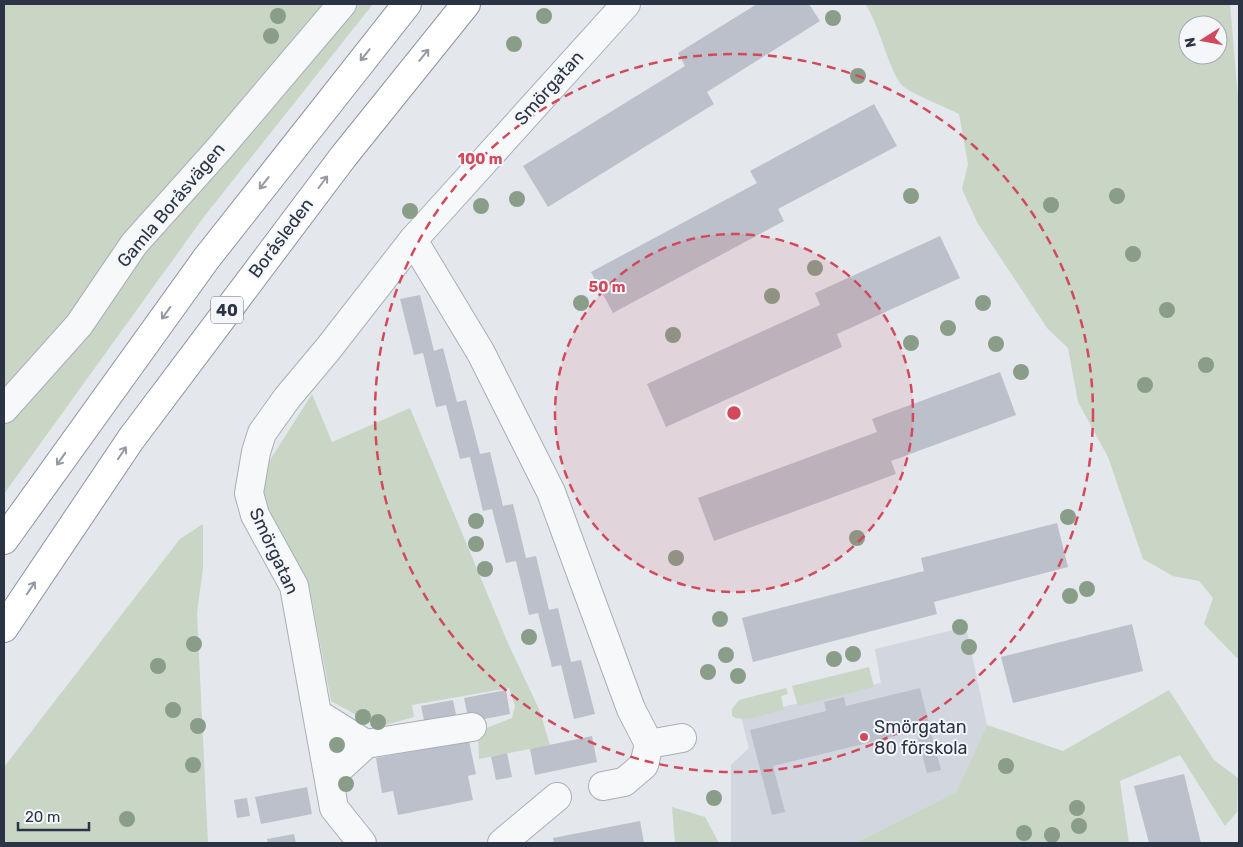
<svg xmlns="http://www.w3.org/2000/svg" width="1243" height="847" viewBox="0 0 1243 847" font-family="Rubik,sans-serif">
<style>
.built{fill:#d2d6de}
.green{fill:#c9d6c5;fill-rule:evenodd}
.building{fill:#bbc0ca}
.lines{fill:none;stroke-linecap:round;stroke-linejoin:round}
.minor-casing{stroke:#a9aeb7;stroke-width:30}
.highway-casing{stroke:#8b94a3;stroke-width:30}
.minor{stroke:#f7f8fa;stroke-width:28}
.highway{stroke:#fff;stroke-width:28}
.tree{fill:#899d89}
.oneway{stroke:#959aa2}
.ring{fill:none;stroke:#d1495b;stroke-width:2.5;stroke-dasharray:9 6}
.poi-dot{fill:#d1495b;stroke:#f4f6f9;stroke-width:2}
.labels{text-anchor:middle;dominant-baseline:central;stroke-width:4;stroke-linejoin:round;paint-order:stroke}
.shield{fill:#f4f6f9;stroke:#676e7b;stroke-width:1}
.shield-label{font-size:16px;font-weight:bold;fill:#2b3445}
.street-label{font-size:18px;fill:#2b3445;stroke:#f4f6f9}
.poi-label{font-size:18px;fill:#2b3445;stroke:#f4f6f9;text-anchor:start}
.centre{fill:#d1495b;stroke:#f4f6f9;stroke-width:2.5}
.ring-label{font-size:15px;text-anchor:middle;font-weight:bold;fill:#d1495b;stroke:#f4f6f9;stroke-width:4;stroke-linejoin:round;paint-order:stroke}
</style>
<rect width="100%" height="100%" fill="#e4e7ec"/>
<polygon class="built" points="966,627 987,725 956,792 855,843 731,843 731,765 749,748 741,717 881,683 875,649"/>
<g class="green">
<polygon points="4,4 373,4 203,218 4,494"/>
<path d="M865,4h365l9,105v547l-2,2 -33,-34 9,-26 -14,-17 -26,-5 -30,-17 -35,-102 -30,-55 -10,-54 -21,-20 -69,-104 -16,-35 6,-25 -9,-50c-17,-9 -41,-17 -55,-27 -14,-11 -25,-65 -39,-83zM1188,25h30v30h-30z"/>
<polygon points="312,394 332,442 410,408 507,641 539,709 550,745 479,759 478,735 484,729 512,718 515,706 509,688 412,705 414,717 378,727 331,701 310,590 262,509 263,471"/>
<polygon points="203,524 203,568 197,613 208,843 5,843 4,767 180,539"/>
<polygon points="869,667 874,687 798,706 792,686"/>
<path d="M786,688l2,6 -7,2 3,14c-11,2 -43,14 -52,6v-7l7,-9z"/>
<polygon points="1169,690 1214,760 1238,778 1237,812 1225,826 1180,755 1120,781 1129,843 855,843 956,792 987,725 1063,751"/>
<polygon points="672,807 705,817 719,843 675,843"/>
</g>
<g class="building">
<polygon points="757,4 809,4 820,21 707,92 714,104 548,207 523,166 685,66 678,53"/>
<polygon points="874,104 897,146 778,209 784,221 613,313 591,272 757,183 750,171"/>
<polygon points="940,236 960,278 837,334 842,347 666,427 647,384 820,305 815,293"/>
<polygon points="420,295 434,351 443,348 457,402 466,400 480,454 490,452 503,506 513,504 526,558 536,556 549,610 558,608 571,662 581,660 595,714 574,719 561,665 552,667 538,613 529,615 516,561 506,563 492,509 483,511 470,457 460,459 446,405 436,407 423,353 414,355 400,299"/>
<polygon points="1000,372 1016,415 891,461 896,474 714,541 698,498 877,432 872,419"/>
<polygon points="1057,523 1068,567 934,602 937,614 753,662 742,618 924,571 921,558"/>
<polygon points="1132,624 1143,671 1013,703 1001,657"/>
<polygon points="920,688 941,770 927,773 916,731 773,766 785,812 772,815 750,730 826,711 824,702 844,697 846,706"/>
<polygon points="506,690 510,714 469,722 464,698"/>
<polygon points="453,700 458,724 426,730 421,706"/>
<polygon points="592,736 597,762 535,775 530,749"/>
<polygon points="469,741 476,774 468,776 473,800 398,815 393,791 382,793 376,758"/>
<polygon points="507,753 512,777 496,780 491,757"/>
<polygon points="1184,774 1201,843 1149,843 1134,786"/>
<polygon points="307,787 312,814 261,824 255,797"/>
<polygon points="247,798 250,816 237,818 234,800"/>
<polygon points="640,821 644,843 554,843 553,838"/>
<polygon points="294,834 296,843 268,843 267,839"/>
</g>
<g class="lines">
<g class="minor-casing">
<g id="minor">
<polyline points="413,240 481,353 551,492 631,709 649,744 682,738"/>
<polyline points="4,409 79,325 134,244 219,149 342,4"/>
<polyline points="318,714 366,744 329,778"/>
<polyline points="366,744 472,727"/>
<polyline points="603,786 624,782 644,765 649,744"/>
<polyline points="362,843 334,808 294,586 255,515 249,493 256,452 262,433 287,398 328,349 413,240 626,4"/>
<polyline points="502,843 557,797"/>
</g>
</g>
<g class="highway-casing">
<g id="highway">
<polyline points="4,540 206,259 407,4"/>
<polyline points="4,628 131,439 343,157 466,4"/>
</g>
</g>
<use href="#minor" class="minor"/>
<use href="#highway" class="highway"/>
</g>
<g class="tree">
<circle cx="278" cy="16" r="8"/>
<circle cx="544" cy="16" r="8"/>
<circle cx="833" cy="18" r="8"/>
<circle cx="271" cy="36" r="8"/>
<circle cx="514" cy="44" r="8"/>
<circle cx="858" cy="76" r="8"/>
<circle cx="911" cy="196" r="8"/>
<circle cx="1117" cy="196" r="8"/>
<circle cx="517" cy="199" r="8"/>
<circle cx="1051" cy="205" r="8"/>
<circle cx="481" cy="206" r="8"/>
<circle cx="410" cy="211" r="8"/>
<circle cx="1133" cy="254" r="8"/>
<circle cx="815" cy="268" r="8"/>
<circle cx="772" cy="296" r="8"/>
<circle cx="581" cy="303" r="8"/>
<circle cx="983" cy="303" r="8"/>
<circle cx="1167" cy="310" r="8"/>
<circle cx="948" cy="328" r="8"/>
<circle cx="673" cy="335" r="8"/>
<circle cx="911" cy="343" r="8"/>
<circle cx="996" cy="344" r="8"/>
<circle cx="1206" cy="365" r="8"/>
<circle cx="1021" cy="372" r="8"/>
<circle cx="1145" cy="385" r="8"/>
<circle cx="1068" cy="517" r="8"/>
<circle cx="476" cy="521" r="8"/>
<circle cx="857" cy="538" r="8"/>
<circle cx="476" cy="544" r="8"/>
<circle cx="676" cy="558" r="8"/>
<circle cx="485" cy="569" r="8"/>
<circle cx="1087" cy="589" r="8"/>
<circle cx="1070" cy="596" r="8"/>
<circle cx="720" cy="619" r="8"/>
<circle cx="960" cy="627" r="8"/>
<circle cx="529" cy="637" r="8"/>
<circle cx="194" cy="644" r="8"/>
<circle cx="969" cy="647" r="8"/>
<circle cx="853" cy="654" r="8"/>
<circle cx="726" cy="655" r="8"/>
<circle cx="834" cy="659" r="8"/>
<circle cx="158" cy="666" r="8"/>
<circle cx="708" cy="672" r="8"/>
<circle cx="738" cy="676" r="8"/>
<circle cx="173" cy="710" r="8"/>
<circle cx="363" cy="717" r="8"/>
<circle cx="378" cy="722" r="8"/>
<circle cx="198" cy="726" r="8"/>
<circle cx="337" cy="745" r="8"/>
<circle cx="193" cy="765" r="8"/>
<circle cx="1006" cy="766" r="8"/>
<circle cx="346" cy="784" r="8"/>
<circle cx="714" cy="798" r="8"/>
<circle cx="1077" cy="808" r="8"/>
<circle cx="127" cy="819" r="8"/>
<circle cx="1079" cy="826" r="8"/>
<circle cx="1024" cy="833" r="8"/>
<circle cx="1052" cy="835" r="8"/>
</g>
<defs><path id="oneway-shaft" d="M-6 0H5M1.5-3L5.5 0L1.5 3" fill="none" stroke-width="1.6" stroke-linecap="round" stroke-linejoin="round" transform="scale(1.25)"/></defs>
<g class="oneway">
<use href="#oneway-shaft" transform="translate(365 55) rotate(129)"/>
<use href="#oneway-shaft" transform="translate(424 55) rotate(-51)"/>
<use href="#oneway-shaft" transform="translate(323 182) rotate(-53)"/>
<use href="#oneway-shaft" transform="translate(264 183) rotate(128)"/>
<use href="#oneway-shaft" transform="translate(166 313) rotate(126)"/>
<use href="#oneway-shaft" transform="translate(122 453) rotate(-56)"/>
<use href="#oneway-shaft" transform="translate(61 459) rotate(125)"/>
<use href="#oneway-shaft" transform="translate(31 588) rotate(-56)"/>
</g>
<circle cx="734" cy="413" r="179" fill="#d1495b" fill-opacity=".12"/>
<g class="ring">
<circle cx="734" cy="413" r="179"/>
<circle cx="734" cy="413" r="359"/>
</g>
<circle class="poi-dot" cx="864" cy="737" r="5"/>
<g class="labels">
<rect class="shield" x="211" y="296.5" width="32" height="27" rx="4"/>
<g class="shield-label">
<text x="227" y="310">40</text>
</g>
<g class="street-label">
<text transform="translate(549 88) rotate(-48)">Smörgatan</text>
<text transform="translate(171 205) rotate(-50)">Gamla Boråsvägen</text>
<text transform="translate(281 238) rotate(-53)">Boråsleden</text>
<text transform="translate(274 551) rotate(65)">Smörgatan</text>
</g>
<g class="poi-label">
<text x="874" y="727">Smörgatan<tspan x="874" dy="21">80 förskola</tspan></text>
</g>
</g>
<circle cx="734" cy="413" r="8" class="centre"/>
<g class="ring-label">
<text x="480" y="164">100 m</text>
<text x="607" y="292">50 m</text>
</g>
<rect width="1243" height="847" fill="none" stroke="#2b3445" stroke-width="10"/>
<g transform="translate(1203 40) rotate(259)"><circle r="24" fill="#f4f6f9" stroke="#a4a8b1"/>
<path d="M0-4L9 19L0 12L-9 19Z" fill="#d1495b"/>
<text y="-8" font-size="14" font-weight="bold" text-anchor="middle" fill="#2b3445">N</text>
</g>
<path d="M18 822v8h71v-8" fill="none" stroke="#2b3445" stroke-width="2.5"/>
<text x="25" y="822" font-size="15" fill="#2b3445" stroke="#f4f6f9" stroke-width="4" paint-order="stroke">20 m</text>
</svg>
